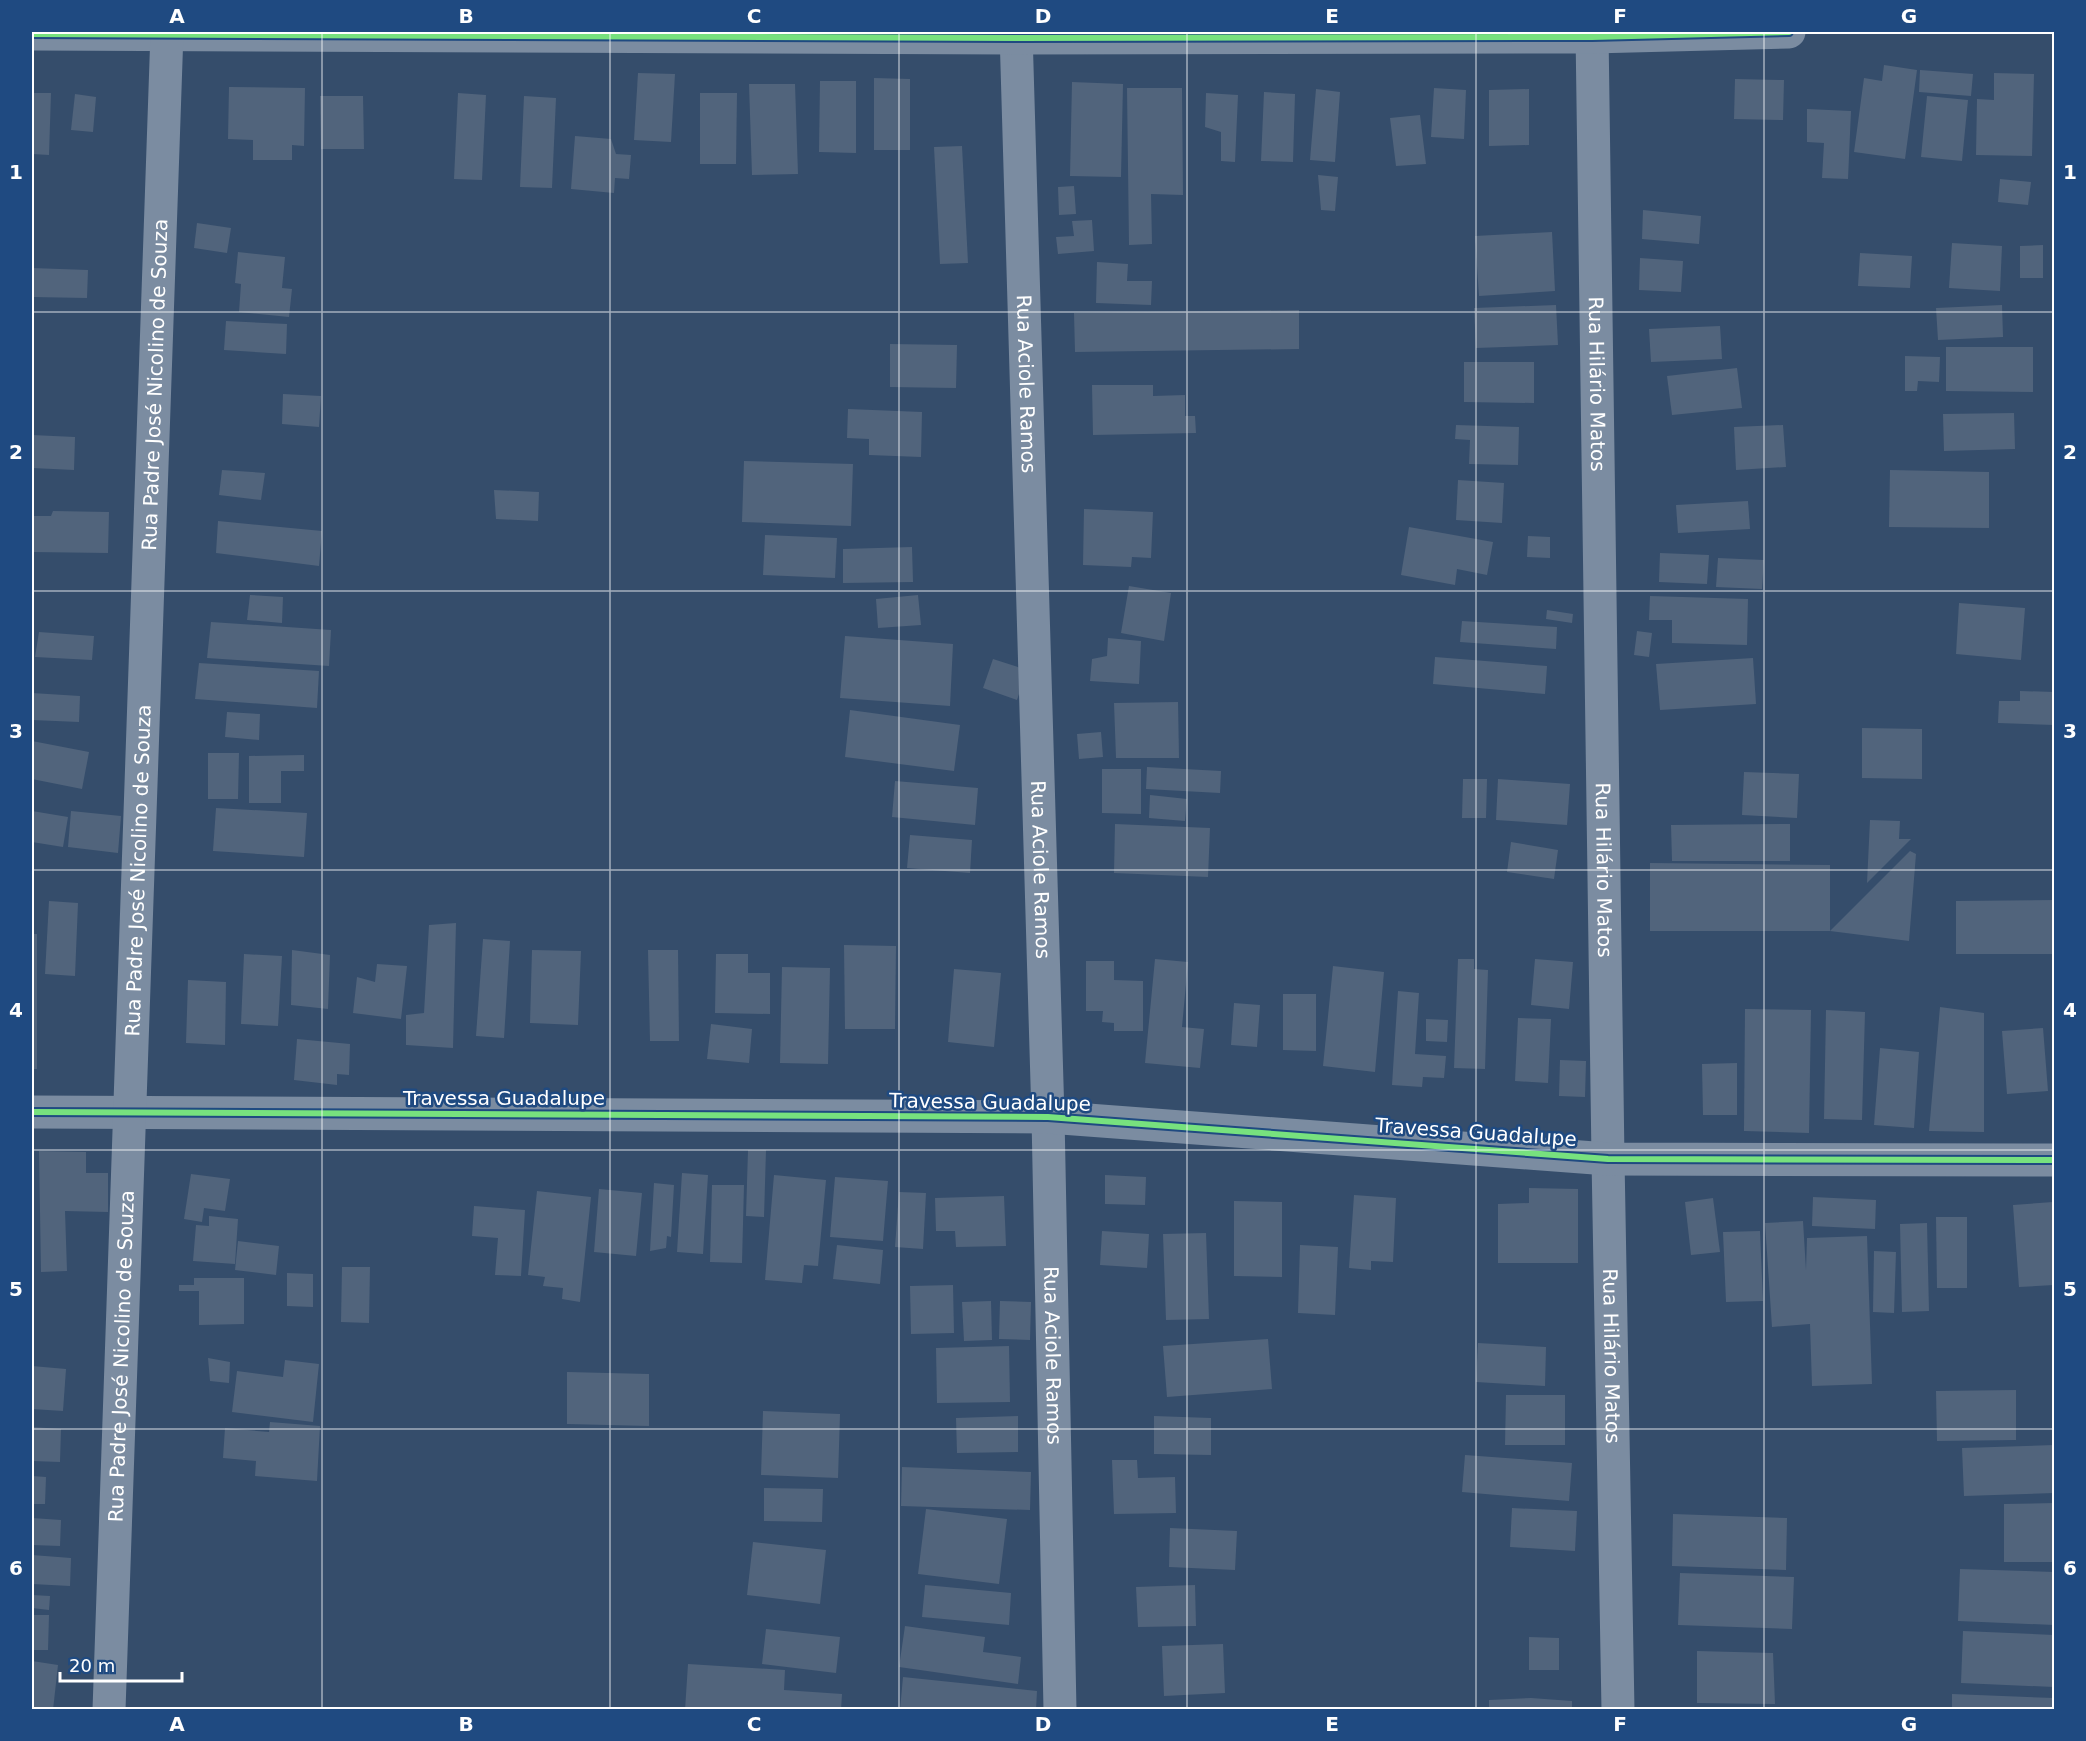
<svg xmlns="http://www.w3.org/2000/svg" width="2086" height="1741" viewBox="0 0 2086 1741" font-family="'DejaVu Sans',sans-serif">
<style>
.building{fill:#51647c}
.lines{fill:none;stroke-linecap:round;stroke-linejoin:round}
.minor{stroke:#7b8ca1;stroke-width:33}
.cycleway-casing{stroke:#1f4a81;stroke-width:10}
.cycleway{stroke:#77e17e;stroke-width:6}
.grid{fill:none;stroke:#fff;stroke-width:1.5;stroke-opacity:0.55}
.labels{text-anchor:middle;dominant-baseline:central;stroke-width:5;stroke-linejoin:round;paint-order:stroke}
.street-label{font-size:20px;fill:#fff;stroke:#1f4a81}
.neatline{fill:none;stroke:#fff;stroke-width:2}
.grid-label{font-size:20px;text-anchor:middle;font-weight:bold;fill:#fff}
</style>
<rect width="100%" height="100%" fill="#354d6b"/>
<g class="building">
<polygon points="1884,65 1917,70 1905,159 1854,152 1864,78 1882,81"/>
<polygon points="1920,70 1973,74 1971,96 1919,92"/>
<polygon points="638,73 675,74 671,142 634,140"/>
<polygon points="1994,73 2034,74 2032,156 1976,155 1977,99 1994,100"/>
<polygon points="874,78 910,79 910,150 874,150"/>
<polygon points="1735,79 1784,80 1783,120 1734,119"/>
<polygon points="820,81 856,81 856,153 819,152"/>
<polygon points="1072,82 1123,84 1121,177 1070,176"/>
<polygon points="749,84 795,84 798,174 752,175"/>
<polygon points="229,87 305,88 304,146 292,145 292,160 253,160 253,140 228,139"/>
<polygon points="1127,88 1182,88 1183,195 1151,194 1152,244 1129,245"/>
<polygon points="1434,88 1466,90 1464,139 1431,137"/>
<polygon points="1316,89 1340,92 1335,162 1310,160"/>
<polygon points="1529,89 1529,145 1489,146 1489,90"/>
<polygon points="1264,92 1295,94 1293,162 1261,161"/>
<polygon points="32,93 51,93 49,155 32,154"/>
<polygon points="458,93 486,95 482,180 454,179"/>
<polygon points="700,93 737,93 736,164 700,164"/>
<polygon points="1206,93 1238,95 1235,162 1221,161 1221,132 1205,127"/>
<polygon points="75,94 96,97 93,132 71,130"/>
<polygon points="320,96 363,96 364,149 321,149"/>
<polygon points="524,96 556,98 552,188 520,187"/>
<polygon points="1927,96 1968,100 1962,161 1921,157"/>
<polygon points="1807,109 1851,111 1848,179 1822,178 1824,143 1807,142"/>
<polygon points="1420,115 1426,164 1396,166 1390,118"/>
<polygon points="575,136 611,139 616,154 631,155 629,179 615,178 614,193 571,189"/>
<polygon points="962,146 968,263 940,264 934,147"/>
<polygon points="1318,175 1338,177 1335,211 1321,210"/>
<polygon points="2000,179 2031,182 2028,205 1998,202"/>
<polygon points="1074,186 1076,214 1059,215 1058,187"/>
<polygon points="1643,210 1701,216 1699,244 1642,239"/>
<polygon points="1092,220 1094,251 1058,254 1056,237 1074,236 1072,221"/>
<polygon points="197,223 231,228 227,253 194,248"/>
<polygon points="1552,232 1555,291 1479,296 1475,236"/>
<polygon points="1952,243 2002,246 2000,291 1949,288"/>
<polygon points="2043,245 2043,278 2020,278 2020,246"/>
<polygon points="238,252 285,257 282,288 292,289 289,317 239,312 241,284 235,283"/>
<polygon points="1860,253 1912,256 1910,288 1858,286"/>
<polygon points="1640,258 1683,261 1681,292 1639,290"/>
<polygon points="1097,262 1128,264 1127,281 1152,281 1151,305 1096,303"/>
<polygon points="32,268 88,270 87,298 32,297"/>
<polygon points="1556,305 1558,345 1476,348 1474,308"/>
<polygon points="2002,305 2003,337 1938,340 1936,308"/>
<polygon points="1299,310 1299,349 1075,352 1074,313"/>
<polygon points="226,321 287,324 286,354 224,350"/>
<polygon points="1720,326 1722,359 1651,362 1649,329"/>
<polygon points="890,344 957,345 956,388 890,387"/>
<polygon points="1946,347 2033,347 2033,392 1946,391"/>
<polygon points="1905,356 1940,357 1939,382 1918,381 1917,391 1905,391"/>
<polygon points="1464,362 1534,362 1534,403 1464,402"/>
<polygon points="1737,368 1742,408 1672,415 1667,376"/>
<polygon points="1092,385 1153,385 1153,396 1185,395 1185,416 1195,416 1196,433 1093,435"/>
<polygon points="283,394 321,396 319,427 282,424"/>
<polygon points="848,409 922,412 921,457 869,455 869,439 847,438"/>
<polygon points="2014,413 2015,449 1944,451 1943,414"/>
<polygon points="1456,425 1519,427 1518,465 1469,464 1470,440 1455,439"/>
<polygon points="1783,425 1786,467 1736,470 1734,427"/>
<polygon points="32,435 75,437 74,470 32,468"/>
<polygon points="744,461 853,464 851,526 742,522"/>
<polygon points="222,470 265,473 261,500 219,495"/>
<polygon points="1890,470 1989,472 1989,528 1889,527"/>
<polygon points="1458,480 1504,483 1502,523 1456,520"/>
<polygon points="494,490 539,492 538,521 496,519"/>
<polygon points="1748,501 1750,529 1678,533 1676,505"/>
<polygon points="1084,509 1153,512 1151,558 1132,557 1131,567 1083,565"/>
<polygon points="53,511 109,512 108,553 32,552 32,516 51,516"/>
<polygon points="218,521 322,531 319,566 216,553"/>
<polygon points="1409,527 1493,542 1487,575 1457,569 1455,585 1401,575"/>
<polygon points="765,535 837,538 835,578 763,575"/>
<polygon points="1528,536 1550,537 1550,558 1527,557"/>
<polygon points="912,547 913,582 843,583 843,549"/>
<polygon points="1660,553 1709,555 1707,584 1659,582"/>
<polygon points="1718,558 1764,560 1762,589 1716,587"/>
<polygon points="1129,586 1171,593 1164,641 1121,633"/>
<polygon points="250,595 283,597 282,623 247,620"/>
<polygon points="918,595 921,625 878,628 876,599"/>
<polygon points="1650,596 1748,599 1747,645 1672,643 1672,620 1649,620"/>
<polygon points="1959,603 2025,608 2021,660 1956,654"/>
<polygon points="1547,610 1573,614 1572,623 1546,619"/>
<polygon points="1462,621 1557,627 1556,649 1460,642"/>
<polygon points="211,622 331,630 329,666 207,658"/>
<polygon points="1637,631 1652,633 1649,657 1634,655"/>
<polygon points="39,632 94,636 92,660 35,657"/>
<polygon points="845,636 953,644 950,706 840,698"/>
<polygon points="1108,638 1141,641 1139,684 1090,681 1092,659 1107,656"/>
<polygon points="1435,657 1547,666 1545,694 1433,684"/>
<polygon points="1753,658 1756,704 1660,710 1656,664"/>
<polygon points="993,659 1027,670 1017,700 983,688"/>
<polygon points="199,663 319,671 317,708 195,699"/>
<polygon points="2020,691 2054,692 2054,725 1998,723 1999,701 2020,701"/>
<polygon points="32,693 80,696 79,722 32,720"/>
<polygon points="1178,702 1179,758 1116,758 1114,703"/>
<polygon points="850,710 960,725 954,771 845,757"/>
<polygon points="227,712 260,714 259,740 225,737"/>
<polygon points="1862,728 1922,729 1922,779 1862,778"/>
<polygon points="1101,732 1103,757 1079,759 1077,734"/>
<polygon points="32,741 89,752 82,789 32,779"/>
<polygon points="208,753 239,753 238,799 208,799"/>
<polygon points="304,755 304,771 281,771 281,803 249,803 249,756"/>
<polygon points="1147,767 1221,771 1220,793 1146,789"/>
<polygon points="1102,769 1141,769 1141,814 1102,813"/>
<polygon points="1744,772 1799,774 1797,818 1742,815"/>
<polygon points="1463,779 1487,779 1486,818 1462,818"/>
<polygon points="1498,779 1570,784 1567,825 1496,820"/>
<polygon points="895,781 978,788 975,825 892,817"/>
<polygon points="1150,795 1187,799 1185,821 1149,818"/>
<polygon points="216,808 307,813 304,857 213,851"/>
<polygon points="32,811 68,817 63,847 32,842"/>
<polygon points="71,811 121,816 118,853 68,847"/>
<polygon points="1870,820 1900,821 1899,839 1911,839 1867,883"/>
<polygon points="1115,824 1210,828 1208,877 1114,873"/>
<polygon points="1790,824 1790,861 1672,861 1671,825"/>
<polygon points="910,835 972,840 970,873 907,868"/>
<polygon points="1511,842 1558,850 1554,879 1507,872"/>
<polygon points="1910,851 1916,854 1909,941 1830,931"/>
<polygon points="1650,863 1830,865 1830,931 1650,931"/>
<polygon points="2054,900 2054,954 1956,954 1956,901"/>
<polygon points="49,901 78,903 75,976 45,974"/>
<polygon points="456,923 453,1048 406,1045 406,1015 424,1013 429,925"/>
<rect x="32" y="934" width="5" height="135"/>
<polygon points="483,939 510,941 504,1038 476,1036"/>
<polygon points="844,945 896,946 895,1029 845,1029"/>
<polygon points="292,950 330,955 328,1009 291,1005"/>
<polygon points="532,950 581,951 578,1025 530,1023"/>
<polygon points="648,950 678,950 679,1041 650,1041"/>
<polygon points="244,954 282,956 278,1026 241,1024"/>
<polygon points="716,954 748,954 748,973 770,973 770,1014 715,1013"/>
<polygon points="1155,959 1188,962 1182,1027 1204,1029 1200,1068 1145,1063"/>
<polygon points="1458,959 1474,959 1474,969 1488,970 1485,1069 1454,1068"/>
<polygon points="1535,959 1573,962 1569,1009 1531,1005"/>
<polygon points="1086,961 1114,961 1114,980 1143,981 1143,1031 1114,1031 1114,1023 1102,1022 1103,1011 1086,1011"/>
<polygon points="377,964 407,966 401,1019 353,1013 357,977 375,982"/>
<polygon points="1333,966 1384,972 1375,1072 1323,1066"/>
<polygon points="782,967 830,968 828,1064 780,1063"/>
<polygon points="954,969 1001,973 994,1047 948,1042"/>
<polygon points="188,980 226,982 225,1045 186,1043"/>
<polygon points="1398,991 1419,993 1415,1054 1446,1056 1444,1078 1423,1077 1422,1087 1392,1085"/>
<polygon points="1283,994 1316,994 1316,1051 1283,1050"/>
<polygon points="1234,1003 1260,1005 1257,1047 1231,1045"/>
<polygon points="1940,1007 1984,1013 1984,1132 1929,1131"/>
<polygon points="1745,1009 1811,1010 1809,1133 1744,1131"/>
<polygon points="1826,1010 1865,1012 1862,1120 1824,1119"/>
<polygon points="1518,1018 1551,1019 1548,1083 1515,1081"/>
<polygon points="1426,1019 1448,1020 1447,1042 1426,1041"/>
<polygon points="711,1024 752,1029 749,1063 707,1059"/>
<polygon points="2043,1028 2048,1091 2007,1094 2002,1031"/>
<polygon points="297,1039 350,1044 349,1075 337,1074 337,1085 294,1080"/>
<polygon points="1880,1048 1919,1052 1914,1128 1874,1125"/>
<polygon points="1560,1060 1586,1061 1585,1097 1559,1096"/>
<polygon points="1737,1063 1737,1115 1703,1115 1702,1064"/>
<polygon points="748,1150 766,1150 764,1217 746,1216"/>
<polygon points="39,1151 86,1152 86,1173 108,1173 108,1212 65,1211 67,1271 41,1272"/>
<polygon points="682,1173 708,1175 703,1254 677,1252"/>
<polygon points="191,1174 230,1179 225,1211 204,1208 202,1222 184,1219"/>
<polygon points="774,1175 826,1180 818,1266 804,1265 802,1283 765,1280"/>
<polygon points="1105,1175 1146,1177 1145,1205 1105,1204"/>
<polygon points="835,1177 888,1181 883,1241 830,1237"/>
<polygon points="654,1183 674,1185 671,1237 667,1236 666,1248 650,1251"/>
<polygon points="712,1185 744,1185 742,1263 710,1262"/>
<polygon points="1529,1188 1578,1189 1578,1263 1498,1263 1498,1204 1529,1203"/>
<polygon points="599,1189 642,1193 636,1256 594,1252"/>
<polygon points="537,1191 591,1197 580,1302 562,1299 563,1288 543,1286 545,1277 528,1275"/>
<polygon points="899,1192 926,1193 923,1249 895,1247"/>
<polygon points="1354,1195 1396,1198 1393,1262 1371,1261 1371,1270 1349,1268"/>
<polygon points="1004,1196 1006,1246 956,1247 955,1231 936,1231 935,1198"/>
<polygon points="1813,1197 1876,1200 1875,1229 1812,1226"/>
<polygon points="1713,1198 1720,1252 1691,1255 1685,1202"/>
<polygon points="1234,1201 1282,1202 1282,1277 1234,1276"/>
<polygon points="2053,1202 2054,1285 2019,1287 2013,1205"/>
<polygon points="474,1206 525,1210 521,1276 495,1275 498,1238 472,1236"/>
<polygon points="209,1216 238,1219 235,1264 193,1261 196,1225 209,1226"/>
<polygon points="1936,1217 1967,1217 1967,1288 1937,1288"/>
<polygon points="1803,1221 1806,1270 1807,1238 1867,1236 1872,1384 1812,1386 1810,1324 1772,1327 1765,1223"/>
<polygon points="1927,1223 1929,1311 1902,1312 1900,1224"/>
<polygon points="1102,1231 1149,1234 1147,1268 1100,1265"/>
<polygon points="1760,1231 1763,1301 1726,1302 1723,1232"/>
<polygon points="1206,1233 1209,1319 1166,1320 1163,1234"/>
<polygon points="238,1241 279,1246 276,1275 235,1270"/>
<polygon points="837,1245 883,1250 880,1284 833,1279"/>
<polygon points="1300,1245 1338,1247 1335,1315 1298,1313"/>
<polygon points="1874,1251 1896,1252 1894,1313 1873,1312"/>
<polygon points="342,1267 370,1267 369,1323 341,1322"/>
<polygon points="287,1273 313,1274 313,1307 287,1306"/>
<polygon points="194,1278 244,1278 244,1324 199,1325 199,1291 179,1291 179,1285 194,1285"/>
<polygon points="953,1285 954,1333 911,1334 910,1286"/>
<polygon points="991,1301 992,1340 964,1341 962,1302"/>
<polygon points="1000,1301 1031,1302 1030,1340 999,1339"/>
<polygon points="1268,1339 1272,1389 1167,1397 1163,1346"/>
<polygon points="1478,1343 1546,1347 1545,1386 1476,1382"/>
<polygon points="1009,1346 1010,1402 937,1403 936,1348"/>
<polygon points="208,1358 230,1362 229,1383 210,1381"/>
<polygon points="285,1360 319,1364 313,1422 232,1412 237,1371 283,1377"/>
<polygon points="32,1366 66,1369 63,1411 32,1409"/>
<polygon points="567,1372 649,1374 649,1426 567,1424"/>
<polygon points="2016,1390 2016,1440 1937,1441 1936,1391"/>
<polygon points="1506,1395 1565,1395 1565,1445 1505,1445"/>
<polygon points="763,1411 840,1414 838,1478 761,1475"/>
<polygon points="1018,1416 1018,1452 957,1453 956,1418"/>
<polygon points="1154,1416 1211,1418 1211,1455 1154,1454"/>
<polygon points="270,1422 320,1426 317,1481 255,1476 256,1461 223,1458 225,1428 269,1432"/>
<polygon points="32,1427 61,1429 60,1462 32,1461"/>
<polygon points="2054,1445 2054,1493 1964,1496 1962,1448"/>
<polygon points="1465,1455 1572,1463 1569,1501 1462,1492"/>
<polygon points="1112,1460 1137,1460 1138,1478 1175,1477 1176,1513 1114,1514"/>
<polygon points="902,1467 1031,1472 1030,1510 901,1506"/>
<polygon points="32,1476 46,1477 45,1504 32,1504"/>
<polygon points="764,1488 823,1489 822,1522 764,1521"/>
<polygon points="2054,1503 2054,1562 2004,1562 2004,1504"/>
<polygon points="1512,1508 1577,1511 1575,1551 1510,1547"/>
<polygon points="926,1509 1007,1519 999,1584 918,1574"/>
<polygon points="1673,1514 1787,1518 1786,1570 1672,1566"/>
<polygon points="32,1518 61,1520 60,1546 32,1545"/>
<polygon points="1170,1528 1237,1531 1235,1570 1169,1567"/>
<polygon points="753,1542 826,1550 820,1604 747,1595"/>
<polygon points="32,1555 71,1558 70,1586 32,1584"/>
<polygon points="1960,1569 2054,1572 2054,1625 1958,1621"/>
<polygon points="1680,1573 1794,1577 1792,1629 1678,1625"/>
<polygon points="925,1585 1011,1593 1009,1625 922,1617"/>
<polygon points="1195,1585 1196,1626 1138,1627 1136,1587"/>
<polygon points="32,1595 50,1596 49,1610 32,1608"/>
<polygon points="32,1615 49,1615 48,1650 32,1650"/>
<polygon points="905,1626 985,1637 983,1652 1021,1657 1018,1684 899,1667"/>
<polygon points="766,1629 840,1637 836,1673 762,1664"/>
<polygon points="1963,1631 2054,1635 2054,1687 1961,1683"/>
<polygon points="1529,1637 1559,1638 1559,1670 1529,1670"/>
<polygon points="1223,1644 1225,1693 1164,1696 1162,1646"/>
<polygon points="1697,1651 1773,1653 1775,1704 1697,1703"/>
<polygon points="32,1661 58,1665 53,1710 32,1710"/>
<polygon points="688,1664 785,1670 784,1690 842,1694 841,1710 685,1710"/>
<polygon points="903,1677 1037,1691 1036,1710 900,1710"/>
<polygon points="1952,1694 2054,1698 2054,1710 1952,1710"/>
<polygon points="1531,1698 1572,1701 1572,1710 1489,1710 1489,1700"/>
</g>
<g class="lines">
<g class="minor">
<path id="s1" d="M1016,32l32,1085 12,593"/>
<path id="s2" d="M1592,32l16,1127 10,551"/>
<polyline points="32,34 1015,38 1592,37 1789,32"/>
<polyline points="32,1112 1048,1117 1608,1159 2054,1160"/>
<path id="s3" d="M109,1710l58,-1678"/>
</g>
<g class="cycleway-casing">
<g id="cycleway">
<polyline points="32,34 1015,38 1592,37 1789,32"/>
<polyline points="32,1112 1048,1117 1608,1159 2054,1160"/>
</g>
</g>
<use href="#cycleway" class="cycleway"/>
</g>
<path class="grid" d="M322,32v1678M610,32v1678M899,32v1678M1187,32v1678M1476,32v1678M1764,32v1678M32,312h2022M32,591h2022M32,870h2022M32,1150h2022M32,1429h2022"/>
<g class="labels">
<g class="street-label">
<text stroke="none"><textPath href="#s3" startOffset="1326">Rua Padre José Nicolino de Souza</textPath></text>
<text stroke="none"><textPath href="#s1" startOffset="352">Rua Aciole Ramos</textPath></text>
<text stroke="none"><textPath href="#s2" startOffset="352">Rua Hilário Matos</textPath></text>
<text stroke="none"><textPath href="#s3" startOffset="840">Rua Padre José Nicolino de Souza</textPath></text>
<text stroke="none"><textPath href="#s1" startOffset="838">Rua Aciole Ramos</textPath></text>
<text stroke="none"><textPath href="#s2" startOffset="838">Rua Hilário Matos</textPath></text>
<text x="504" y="1098">Travessa Guadalupe</text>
<text transform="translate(990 1102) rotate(1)">Travessa Guadalupe</text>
<text transform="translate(1476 1132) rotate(4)">Travessa Guadalupe</text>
<text stroke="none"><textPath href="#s3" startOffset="354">Rua Padre José Nicolino de Souza</textPath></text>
<text stroke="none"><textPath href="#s1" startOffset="1324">Rua Aciole Ramos</textPath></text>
<text stroke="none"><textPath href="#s2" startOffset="1324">Rua Hilário Matos</textPath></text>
</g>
</g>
<rect width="2086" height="1741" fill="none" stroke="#1f4a81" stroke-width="66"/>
<path d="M60 1672v9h122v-9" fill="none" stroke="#ffffff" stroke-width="3"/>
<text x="69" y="1672" font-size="18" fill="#ffffff" stroke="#1f4a81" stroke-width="4.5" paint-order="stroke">20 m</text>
<rect x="33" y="33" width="2020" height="1675" class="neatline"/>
<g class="grid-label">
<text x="177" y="23">A</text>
<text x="466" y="23">B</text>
<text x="754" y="23">C</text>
<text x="1043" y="23">D</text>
<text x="1332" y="23">E</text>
<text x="1620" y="23">F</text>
<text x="1909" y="23">G</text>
<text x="16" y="179">1</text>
<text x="2070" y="179">1</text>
<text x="16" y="459">2</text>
<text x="2070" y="459">2</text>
<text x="16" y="738">3</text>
<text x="2070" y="738">3</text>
<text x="16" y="1017">4</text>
<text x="2070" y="1017">4</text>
<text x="16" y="1296">5</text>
<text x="2070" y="1296">5</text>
<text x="16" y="1575">6</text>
<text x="2070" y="1575">6</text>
<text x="177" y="1731">A</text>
<text x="466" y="1731">B</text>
<text x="754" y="1731">C</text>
<text x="1043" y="1731">D</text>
<text x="1332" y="1731">E</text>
<text x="1620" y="1731">F</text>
<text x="1909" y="1731">G</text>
</g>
</svg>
